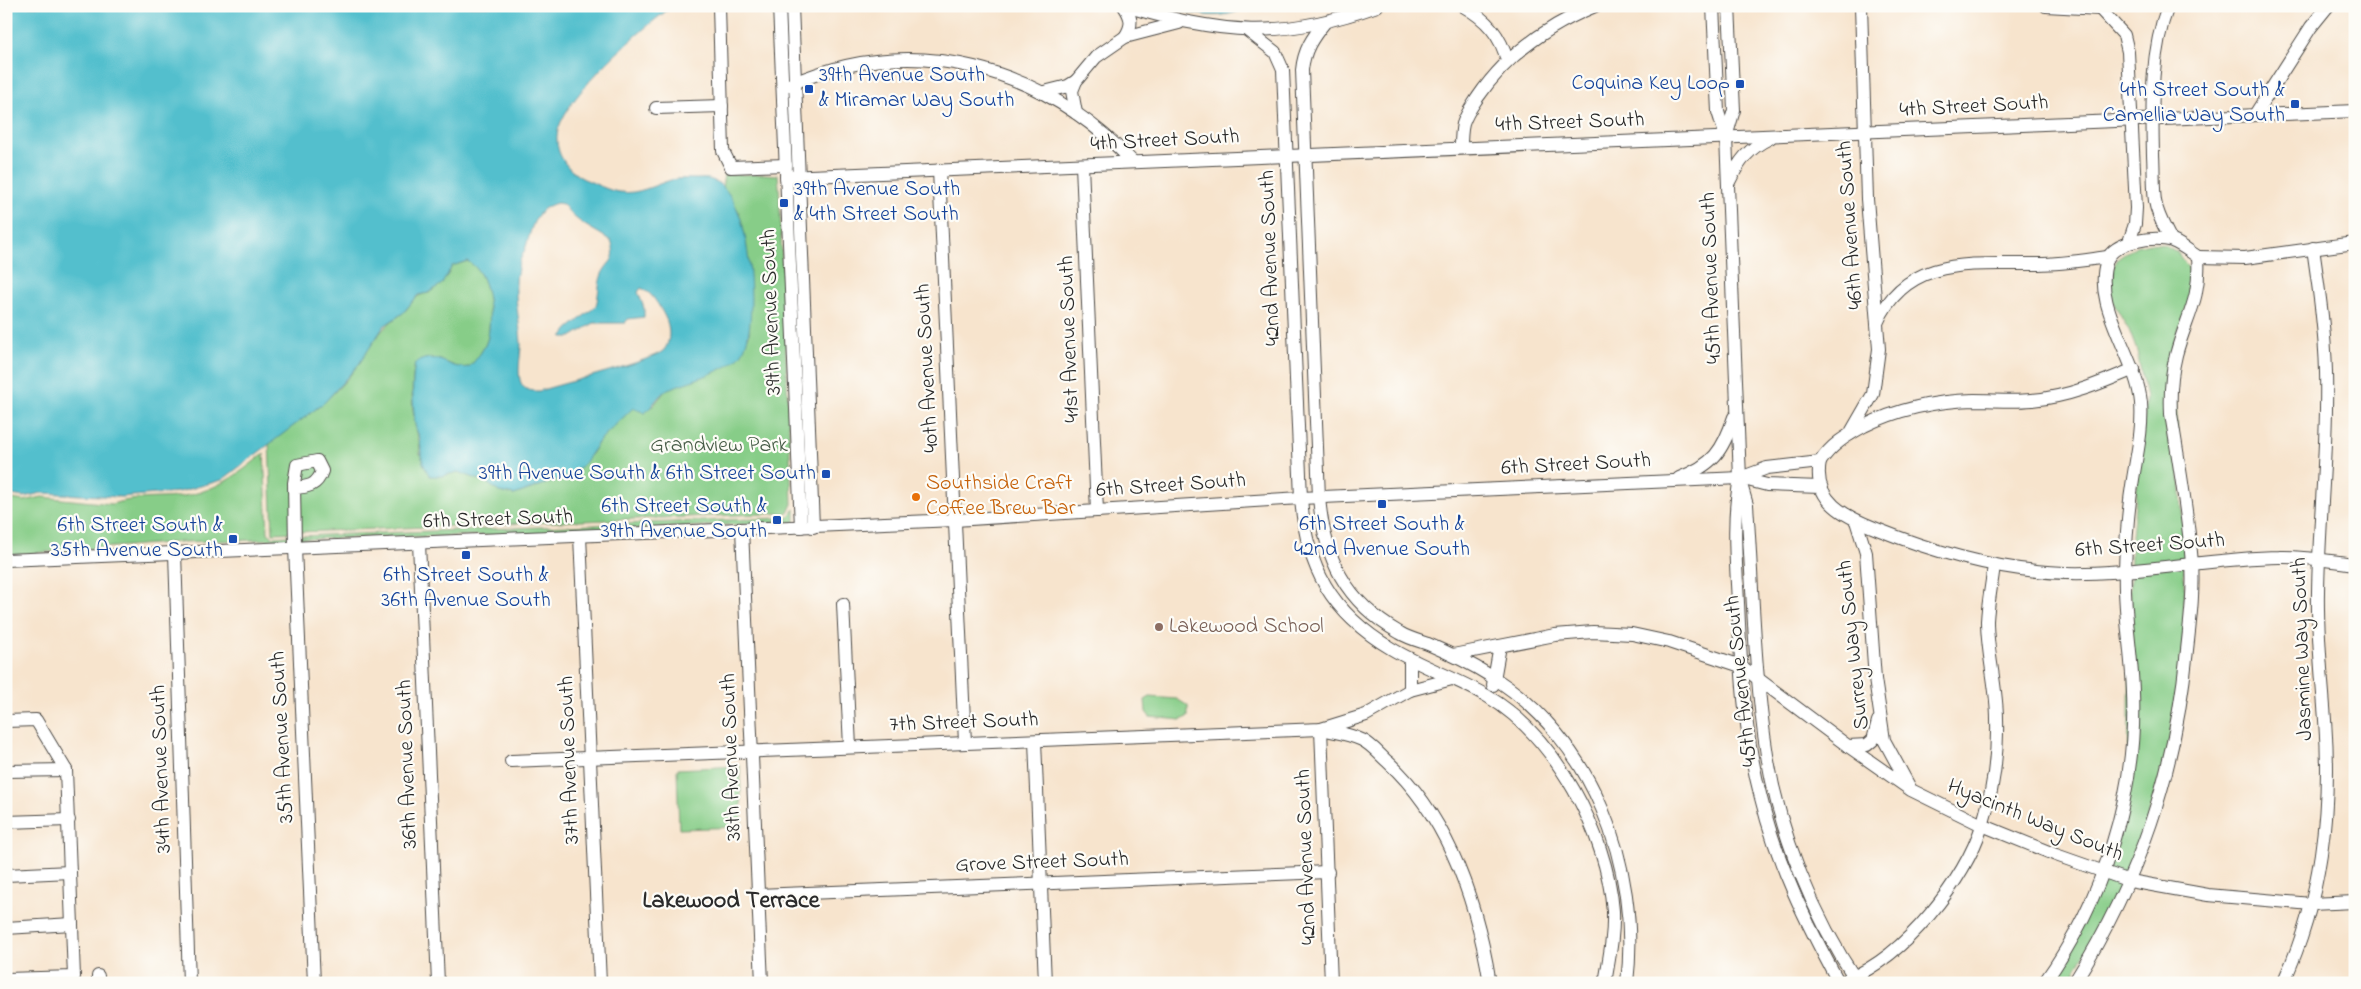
<svg xmlns="http://www.w3.org/2000/svg" width="2361" height="989" viewBox="0 0 2361 989" font-family="'Indie Flower',sans-serif">
<style>
.green{fill:#87cd88;stroke:#597c5a}
.water{fill:#53bfcd;stroke:#3f757c;fill-rule:evenodd}
.lines{fill:none;stroke-linecap:round;stroke-linejoin:round}
.minor-casing{stroke:#4a4743;stroke-width:14}
.minor{stroke:#fff;stroke-width:12}
.transit-dot{fill:#1a4fb4;stroke:#fdfcf7;stroke-width:2}
.food-dot{fill:#e8710a;stroke:#fdfcf7;stroke-width:2}
.education-dot{fill:#8d6e63;stroke:#fdfcf7;stroke-width:2}
.labels{text-anchor:middle;dominant-baseline:central;stroke-width:4.5;stroke-linejoin:round;paint-order:stroke}
.transit-label{font-size:22px;fill:#164399;stroke:#fdfcf7;text-anchor:end}
.street-label{font-size:22px;fill:#2b2b2b;stroke:#fdfcf7}
.park-label{font-size:22px;fill:#475c47;stroke:#fdfcf7}
.food-label{font-size:22px;fill:#c56008;stroke:#fdfcf7;text-anchor:start}
.education-label{font-size:22px;fill:#785e54;stroke:#fdfcf7;text-anchor:start}
.neighbourhood-label{font-size:24px;font-weight:bold;fill:#2b2b2b;stroke:#fdfcf7}
</style>
<rect width="100%" height="100%" fill="#fdfcf7"/>
<filter id="ink" filterUnits="userSpaceOnUse"><feTurbulence type="fractalNoise" baseFrequency=".02" numOctaves="2"/><feDisplacementMap in="SourceGraphic" scale="10" xChannelSelector="R" yChannelSelector="G"/><feConvolveMatrix kernelMatrix="1 2 1 2 8 2 1 2 1" color-interpolation-filters="sRGB"/></filter>
<filter id="wash" filterUnits="userSpaceOnUse"><feTurbulence type="fractalNoise" baseFrequency=".0096" numOctaves="4" result="noise"/><feDisplacementMap in="SourceGraphic" scale="20" xChannelSelector="R" yChannelSelector="G"/><feGaussianBlur stdDeviation="1.12" result="paint"/><feColorMatrix in="noise" values="0 0 0 0 0 0 0 0 0 0 0 0 0 0 0 0 0 1.4 0 .05"/><feComposite in="paint" operator="in"/></filter>
<g filter="url(#wash)">
<rect width="100%" height="100%" fill="#f7e4cd"/>
<g class="green">
<path d="M764,174l14,1 1,11 13,318 -4,9 -515,20 -4,-90c27,-19 55,-38 77,-63 19,-22 29,-49 54,-65 12,-8 12,-21 29,-22l18,-17 5,-10 16,-5c21,11 24,54 20,76 -2,10 -11,22 -18,30 -24,4 -25,-17 -55,-4 -4,21 -4,44 1,64 2,12 4,15 4,27l22,22 16,-4 28,10 13,10 15,3 56,-20 21,-21 9,-14 15,-15 18,-17 20,-2 13,-16 83,-54 1,-47 -4,-42 -7,-35 -17,-25 2,-12z"/>
<polygon points="2150,243 2165,245 2177,252 2189,269 2192,281 2192,293 2173,344 2184,548 2184,634 2169,744 2148,818 2117,898 2068,983 2051,983 2128,807 2131,546 2146,398 2137,351 2129,330 2111,298 2109,285 2111,273 2116,260 2136,246"/>
<path d="M264,453l4,80 5,4 16,-1v3l-108,3 -175,13v-57l18,3 18,-4 70,7c21,-7 44,-5 65,-7 35,-4 62,-22 87,-44z"/>
<polygon points="795,509 795,522 499,535 300,539 300,536 780,518 789,517"/>
<polygon points="1150,697 1177,699 1188,706 1188,717 1181,720 1150,717 1146,712 1145,700"/>
<polygon points="740,766 742,827 679,829 677,769"/>
</g>
<g class="water">
<path d="M6,6h667c-31,22 -105,87 -115,124 -5,21 8,40 26,49 11,4 24,12 36,13 18,3 34,-7 51,-12 8,-2 18,-1 26,-1 5,0 11,-1 15,1 13,4 21,20 26,31 12,25 21,124 2,145 -14,16 -52,25 -72,33 -8,4 -16,18 -23,24l-12,-5 -33,32 -18,26 -12,9 -56,20 -15,-3 -13,-10 -28,-10 -16,4h-12c-10,-15 -8,-19 -10,-36 -1,-5 -4,-10 -5,-15 -2,-21 -4,-41 0,-62 24,-14 33,8 54,4 8,-8 17,-20 19,-30 4,-22 1,-66 -21,-76l-15,5 -10,18 -14,9 -10,2 -15,18 -19,13 -25,38 -34,38 -103,78 -43,12 -58,5 -79,-4 -19,4 -17,-3zM557,203l6,1c15,21 28,23 48,37 7,21 -2,18 -9,33 -4,9 -3,22 -6,32l-28,23 -6,8h9l23,-14h31l3,-4 16,-2v-9l-6,-16 3,-4c11,4 19,19 24,29 5,9 6,25 -1,33 -10,11 -104,34 -125,41 -6,0 -13,0 -17,-6 -6,-10 -1,-29 -1,-41 -1,-25 -9,-51 -3,-76 1,-9 7,-16 9,-25 6,-19 8,-34 30,-40z"/>
<path d="M1162,6h86c-24,17 -60,7 -86,0z"/>
</g>
</g>
<g filter="url(#ink)">
<g class="lines">
<g class="minor-casing">
<g id="minor">
<polyline points="719,6 723,151 731,167 786,165"/>
<polyline points="779,6 801,527"/>
<polyline points="792,6 813,527"/>
<path d="M1124,6c8,12 9,19 1,31"/>
<path d="M1125,6c98,28 154,35 252,0"/>
<path d="M1463,6c23,13 38,29 44,55"/>
<path d="M1713,6l5,106 8,25 14,341c-8,42 -4,83 -2,125 3,66 6,131 23,195 16,66 46,126 78,185"/>
<polyline points="2046,6 2100,9 2111,6"/>
<path d="M2168,6c-18,47 -16,99 -15,149 1,15 0,31 2,46 2,14 10,27 16,39"/>
<polyline points="2100,9 2124,35 2128,52 2136,208 2135,224 2129,242"/>
<path d="M1325,22c-13,16 -21,28 -23,48l17,427c5,61 26,105 81,136 8,5 19,8 28,11 21,9 42,19 61,31 103,61 152,192 138,308"/>
<path d="M1248,31l27,21 8,18 18,428c5,69 30,115 91,151 30,18 64,29 95,47 69,41 120,137 126,215 1,25 -4,48 -8,72"/>
<path d="M789,85c125,-55 252,-19 344,77"/>
<polyline points="1044,92 1068,86 1076,81"/>
<polyline points="656,108 722,106"/>
<polyline points="1076,113 1072,91 1076,81 1096,57 1125,37 1179,23"/>
<polyline points="2256,113 2311,27 2328,6"/>
<polyline points="1726,137 1734,110 1729,6"/>
<path d="M1461,148c0,-8 0,-16 2,-24 3,-10 9,-18 15,-27 29,-43 69,-71 117,-91"/>
<polyline points="1082,165 1097,511"/>
<polyline points="939,170 965,743"/>
<polyline points="786,177 2355,111"/>
<path d="M1729,182c10,-21 20,-34 41,-44"/>
<polyline points="2198,257 2245,258 2355,243"/>
<path d="M1877,323c30,-69 99,-58 162,-59 23,0 46,-4 69,-7"/>
<polyline points="1850,434 1873,394 1879,349 1867,199 1861,6"/>
<path d="M1820,462c11,-17 26,-26 44,-36 34,-17 72,-25 110,-26 20,0 39,2 58,0 36,-3 69,-17 102,-31"/>
<path d="M1679,478c34,-13 44,-27 55,-61"/>
<path d="M1740,478l27,-10 53,-6c-8,39 26,55 57,67 67,27 137,46 210,44 64,-1 128,-15 192,-16 25,-1 51,4 76,7"/>
<path d="M1740,481l7,24c6,83 7,168 20,250 13,79 46,161 91,228"/>
<path d="M294,488c14,-1 23,-2 28,-17l-5,-10 -20,4 -3,18 1,65 19,435"/>
<polyline points="1856,521 1866,553 1875,679 1884,740 1909,786"/>
<polyline points="742,529 762,983"/>
<polyline points="580,536 600,983"/>
<polyline points="419,543 438,983"/>
<polyline points="175,553 189,983"/>
<polyline points="6,560 955,520 1301,498 1740,478 1767,485 1820,487"/>
<polyline points="843,604 850,747"/>
<polyline points="1453,655 1555,635 1593,632 1632,634 1669,642 1741,666 1848,746 1911,790 1982,825 2056,855 2130,881 2208,895 2311,904 2355,902"/>
<polyline points="1493,685 1500,646"/>
<polyline points="1410,690 1410,659"/>
<polyline points="6,721 36,720 66,770 74,977 6,979"/>
<polyline points="1035,741 1045,983"/>
<polyline points="1848,746 1867,745 1873,740 1878,721"/>
<polyline points="511,761 1321,729 1366,715 1410,690 1452,679"/>
<polyline points="6,771 66,770"/>
<polyline points="6,822 69,820"/>
<polyline points="6,875 70,872"/>
<polyline points="758,895 1328,872"/>
<polyline points="6,928 72,924"/>
<polyline points="98,976 98,983"/>
<path d="M1848,979c57,-23 116,-97 135,-156 10,-33 15,-69 14,-104 0,-33 -10,-65 -10,-98 1,-19 5,-38 7,-56"/>
<path d="M1331,983l-10,-254c13,3 29,5 41,11 9,4 18,15 26,22 61,56 89,141 102,221"/>
<path d="M2044,983c59,-82 93,-189 89,-290 -1,-42 -10,-83 -8,-124 1,-30 3,-60 8,-90 4,-26 10,-50 8,-76 -4,-46 -50,-98 -34,-143 7,-19 49,-25 65,-19 9,3 18,11 26,16"/>
<path d="M2074,983c66,-106 101,-209 113,-333 3,-28 7,-58 5,-87 -4,-49 -13,-100 -21,-149 -1,-20 0,-39 5,-59 10,-38 25,-55 22,-98"/>
<path d="M2283,983c38,-81 49,-174 42,-263 -3,-43 -8,-85 -7,-128 1,-73 10,-146 8,-220 -1,-41 -7,-82 -13,-124"/>
</g>
</g>
<use href="#minor" class="minor"/>
</g>
</g>
<g class="transit-dot">
<rect x="1735" y="79" width="10" height="10" rx="2.5"/>
<rect x="804" y="84" width="10" height="10" rx="2.5"/>
<rect x="2290" y="99" width="10" height="10" rx="2.5"/>
<rect x="779" y="198" width="10" height="10" rx="2.5"/>
<rect x="821" y="469" width="10" height="10" rx="2.5"/>
<rect x="1377" y="499" width="10" height="10" rx="2.5"/>
<rect x="772" y="515" width="10" height="10" rx="2.5"/>
<rect x="228" y="534" width="10" height="10" rx="2.5"/>
<rect x="461" y="550" width="10" height="10" rx="2.5"/>
</g>
<circle class="food-dot" cx="916" cy="497" r="5"/>
<circle class="education-dot" cx="1159" cy="627" r="5"/>
<g class="labels">
<g class="transit-label">
<text x="819" y="76" text-anchor="start">39th Avenue South<tspan x="819" dy="25">&amp; Miramar Way South</tspan></text>
<text x="1730" y="84">Coquina Key Loop</text>
<text x="2285" y="91">4th Street South &amp;<tspan x="2285" dy="25">Camellia Way South</tspan></text>
<text x="794" y="190" text-anchor="start">39th Avenue South<tspan x="794" dy="25">&amp; 4th Street South</tspan></text>
<text x="816" y="474">39th Avenue South &amp; 6th Street South</text>
<text x="767" y="507">6th Street South &amp;<tspan x="767" dy="25">39th Avenue South</tspan></text>
<text x="1382" y="525" text-anchor="middle">6th Street South &amp;<tspan x="1382" dy="25">42nd Avenue South</tspan></text>
<text x="223" y="526">6th Street South &amp;<tspan x="223" dy="25">35th Avenue South</tspan></text>
<text x="466" y="576" text-anchor="middle">6th Street South &amp;<tspan x="466" dy="25">36th Avenue South</tspan></text>
</g>
<g class="street-label">
<text transform="translate(1974 107) rotate(-3)">4th Street South</text>
<text transform="translate(1570 123) rotate(-2)">4th Street South</text>
<text transform="translate(1165 141) rotate(-3)">4th Street South</text>
<text transform="translate(1851 225) rotate(-94)">46th Avenue South</text>
<text transform="translate(1271 258) rotate(-92)">42nd Avenue South</text>
<text transform="translate(1712 278) rotate(-92)">45th Avenue South</text>
<text transform="translate(772 312) rotate(-92)">39th Avenue South</text>
<text transform="translate(1070 339) rotate(-92)">41st Avenue South</text>
<text transform="translate(928 368) rotate(-93)">40th Avenue South</text>
<text transform="translate(1576 465) rotate(-3)">6th Street South</text>
<text transform="translate(1171 486) rotate(-4)">6th Street South</text>
<text transform="translate(498 520) rotate(-2)">6th Street South</text>
<text transform="translate(2150 546) rotate(-4)">6th Street South</text>
<text transform="translate(1854 645) rotate(-96)">Surrey Way South</text>
<text transform="translate(2303 649) rotate(-92)">Jasmine Way South</text>
<text transform="translate(1742 681) rotate(-96)">45th Avenue South</text>
<text transform="translate(964 723) rotate(-2)">7th Street South</text>
<text transform="translate(283 737) rotate(-93)">35th Avenue South</text>
<text transform="translate(732 757) rotate(-92)">38th Avenue South</text>
<text transform="translate(570 760) rotate(-92)">37th Avenue South</text>
<text transform="translate(408 764) rotate(-92)">36th Avenue South</text>
<text transform="translate(162 769) rotate(-92)">34th Avenue South</text>
<text transform="translate(2035 821) rotate(22)">Hyacinth Way South</text>
<text transform="translate(1307 857) rotate(-92)">42nd Avenue South</text>
<text transform="translate(1042 863) rotate(-2)">Grove Street South</text>
</g>
<g class="park-label">
<text x="719" y="446">Grandview Park</text>
</g>
<g class="food-label">
<text x="926" y="484">Southside Craft<tspan x="926" dy="25">Coffee Brew Bar</tspan></text>
</g>
<g class="education-label">
<text x="1169" y="627">Lakewood School</text>
</g>
<g class="neighbourhood-label">
<text x="731" y="901">Lakewood Terrace</text>
</g>
</g>
<rect width="2361" height="989" fill="none" stroke="#fdfcf7" stroke-width="25"/>
</svg>
